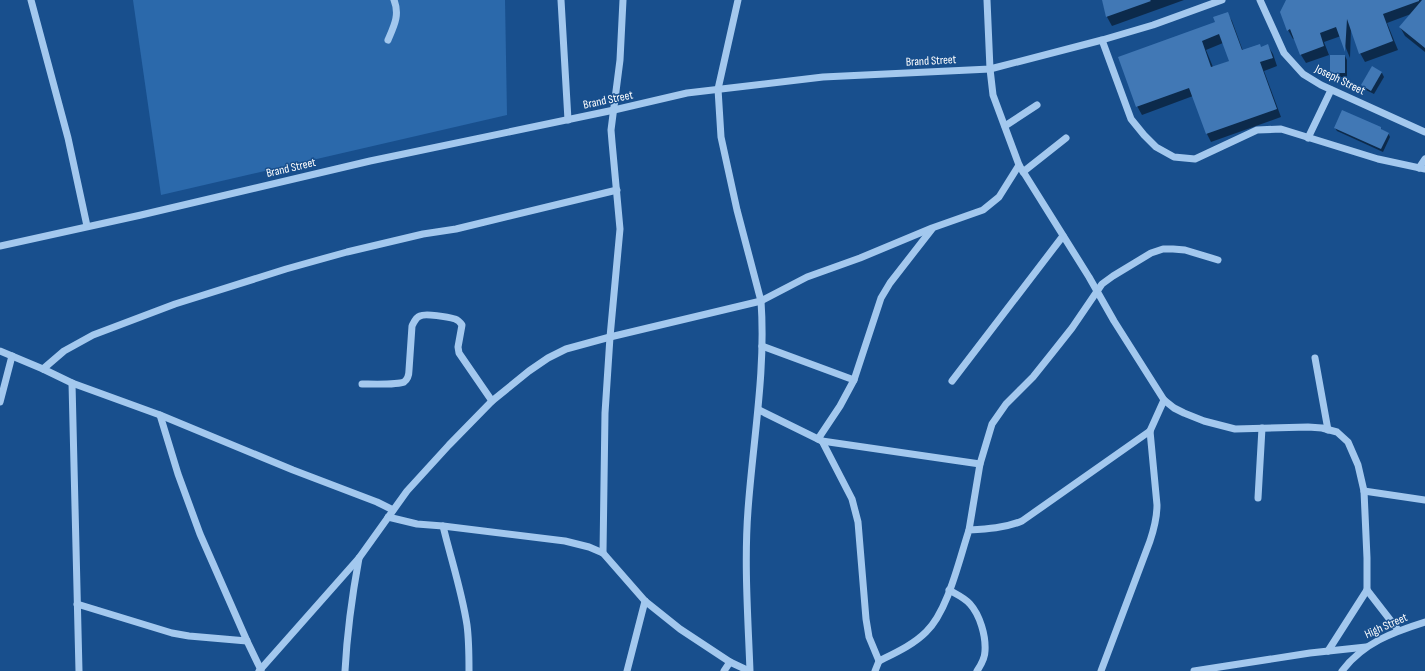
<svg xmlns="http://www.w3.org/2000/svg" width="1425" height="671" viewBox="0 0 1425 671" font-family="'Sofia Sans Condensed',sans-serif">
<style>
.green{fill:#2b69ab}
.shadow{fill:#0007;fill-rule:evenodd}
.building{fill:#4178b5;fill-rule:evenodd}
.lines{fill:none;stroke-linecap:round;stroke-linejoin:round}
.minor{stroke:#a3c8ee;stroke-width:7}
.labels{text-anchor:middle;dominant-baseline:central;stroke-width:3;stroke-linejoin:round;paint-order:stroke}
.street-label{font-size:12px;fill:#fff;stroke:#184f8d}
</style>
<rect width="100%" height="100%" fill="#184f8d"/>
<polygon class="green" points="133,0 505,0 507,115 161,195"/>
<g class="shadow">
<polygon points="1103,0 1184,0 1112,26 1107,17"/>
<polygon points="1287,0 1425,0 1425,52 1405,36 1400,27 1411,14 1387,23 1398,50 1365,62 1360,53 1351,29 1350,58 1341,36 1324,42 1329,55 1306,63 1301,55 1295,38 1293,39 1288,30"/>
<path d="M1227,13l5,8 11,30 25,-5 5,8 4,12 -13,5 17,46 -70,25 -4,-8 -14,-38 -51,19 -5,-9 79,-83zM1223,43l7,18 -17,6 -7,-17z"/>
<polygon points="1345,56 1347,60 1347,77 1333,77 1331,73"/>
<polygon points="1372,67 1382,73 1384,77 1374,94 1364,89 1362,85"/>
<polygon points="1335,128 1381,128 1382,131 1388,133 1390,137 1383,152 1337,131"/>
</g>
<g class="building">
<polygon points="1102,0 1150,0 1151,1 1106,17"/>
<polygon points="1286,0 1419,0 1419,1 1383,14 1393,41 1359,54 1347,19 1345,52 1336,27 1320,33 1324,46 1300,55 1290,29 1287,31 1280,12"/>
<polygon points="1422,0 1425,0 1425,48 1399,27"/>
<path d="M1228,12l14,38 18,-6 1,3 7,-3 5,14 -13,4 17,47 -71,25 -17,-46 -53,19 -18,-50 97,-35 -2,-5zM1219,34l10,27 -18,6 -9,-26z"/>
<rect x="1330" y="55" width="15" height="18"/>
<polygon points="1372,66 1382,72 1371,91 1361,85"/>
<polygon points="1342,110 1381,127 1381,129 1389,133 1381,149 1334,128"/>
</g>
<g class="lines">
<g class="minor">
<polyline points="31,0 68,138 87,226"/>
<polyline points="561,0 568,120"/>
<path d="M738,0l-20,89 3,48 16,73 24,91c5,70 -8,139 -13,209 -4,53 0,108 2,161"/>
<polyline points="987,0 990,69 993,95 1019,165 1089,277 1114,321 1164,400 1174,408 1184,413 1204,421 1235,429 1308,427 1322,428 1337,432 1348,442 1358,465 1364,491 1367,558 1367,590 1328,651"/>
<polyline points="1260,0 1284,53 1303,74 1321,85 1425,132"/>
<path d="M388,40c6,-14 12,-25 6,-40"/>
<polyline points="1102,40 1131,119 1144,135 1156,147 1174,157 1195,159 1257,130 1281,129 1378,159 1425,169"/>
<polyline points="1005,126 1037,105"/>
<polyline points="1308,138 1331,90"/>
<polyline points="1419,168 1425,159"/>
<polyline points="1023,172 1066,138"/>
<polyline points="0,246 141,215 370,161 614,110 687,93 823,77 990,69 1102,40 1153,25 1222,0"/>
<polyline points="762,346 854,380"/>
<polyline points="0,351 43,369 72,383 160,415 293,470 377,502 393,510"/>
<polyline points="1315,358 1328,430"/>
<polyline points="43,369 64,351 93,335 175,304 286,269 347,252 423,234 456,229 617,190"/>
<polyline points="952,381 1063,236"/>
<polyline points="72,383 79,671"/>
<path d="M362,384c9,0 36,1 42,-2 4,-3 5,-7 5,-12l3,-44c2,-4 4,-9 8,-10 5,-3 28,1 35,3 3,1 5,3 7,6l-4,22 1,6 33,48"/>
<polyline points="0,402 12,356"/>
<polyline points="759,410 822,441 980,464"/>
<polyline points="160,415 178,474 200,534 247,641 261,670"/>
<polyline points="818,439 840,406 854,380 881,298 890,283 932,229"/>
<polyline points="822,441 852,499 858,522 866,619 869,637 879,661"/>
<polyline points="1364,491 1425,500"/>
<polyline points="1258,498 1262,428"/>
<polyline points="388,517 417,524 443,526 565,541 589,547 603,553 645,601 680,629 730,662 749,671"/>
<path d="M443,526c8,33 19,66 24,99 2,15 2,31 2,46"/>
<polyline points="969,530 980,464 992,424 1006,404 1033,377 1053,352 1072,328 1102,284 1113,276 1151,253 1163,249 1173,249 1185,250 1218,260"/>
<polyline points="603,553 605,413 610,337 620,229 612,142 611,130 620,60 623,0"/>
<path d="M949,590c7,4 16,8 21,14 10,11 16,32 15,47 0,7 -4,14 -8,20"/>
<polyline points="1367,590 1398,630"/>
<polyline points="77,604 172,633 189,636 247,641"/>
<polyline points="259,671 359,558 407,491 449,445 492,401 529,371 548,358 566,349 610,337 761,301 807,277 860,258 932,228 983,210 999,197 1019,165"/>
<path d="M345,671c2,-38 7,-75 14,-113"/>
<polyline points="627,671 645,601"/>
<polyline points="724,671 730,662"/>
<path d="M875,671l4,-10c16,-8 34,-16 47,-29 22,-21 33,-72 43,-102 18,-1 36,-2 53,-9l128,-90"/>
<path d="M1101,671l49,-130c4,-12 7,-24 7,-36l-7,-74 14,-31"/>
<polyline points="1194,671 1310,653 1366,647"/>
<path d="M1342,671c21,-28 51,-39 83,-49"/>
</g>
</g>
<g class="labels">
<g class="street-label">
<text transform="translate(931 61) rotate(-3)">Brand Street</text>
<text transform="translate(1340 80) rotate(26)">Joseph Street</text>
<text transform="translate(608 100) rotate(-12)">Brand Street</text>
<text transform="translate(291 168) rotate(-13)">Brand Street</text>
<text transform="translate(1386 626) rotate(-24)">High Street</text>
</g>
</g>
</svg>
